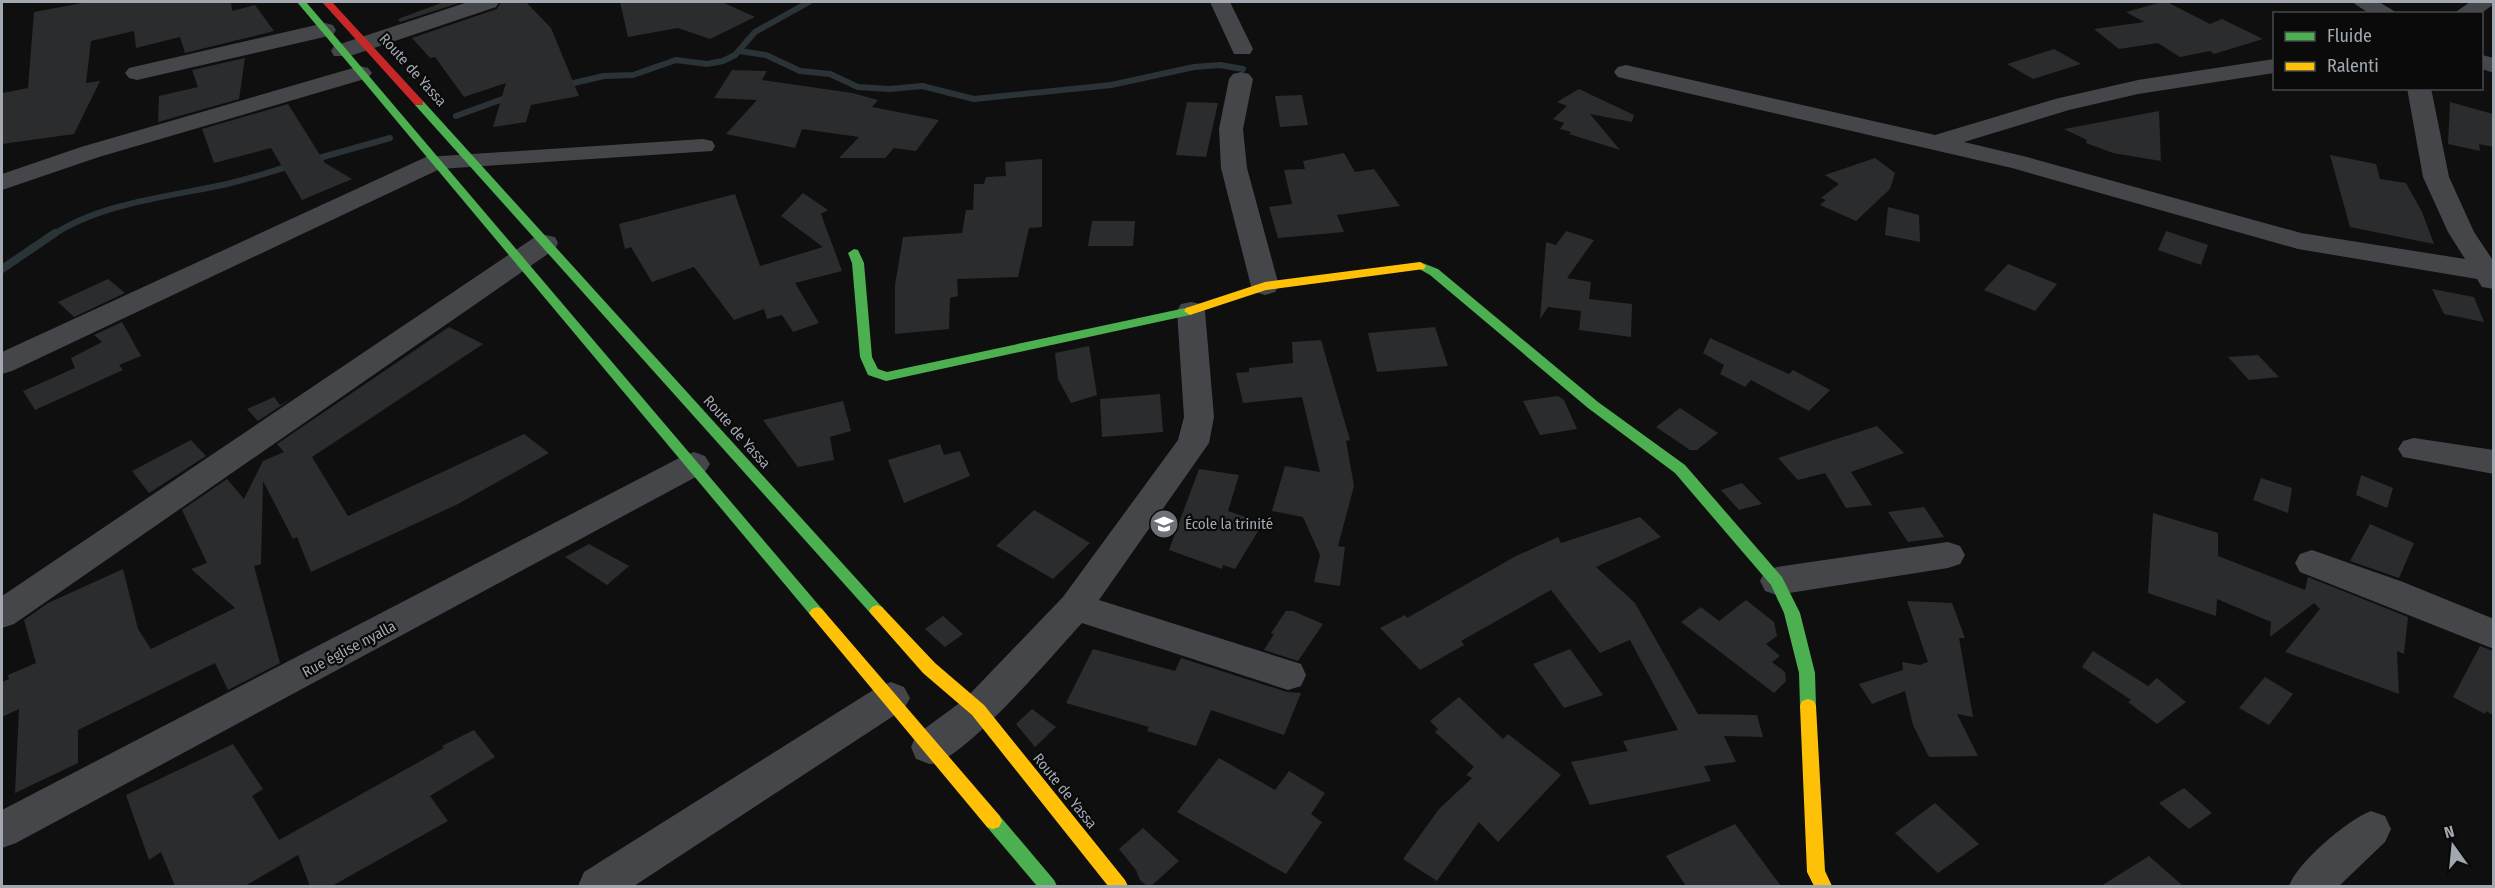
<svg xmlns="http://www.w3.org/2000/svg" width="2495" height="888" viewBox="0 0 2495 888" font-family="'Fira Sans Condensed',sans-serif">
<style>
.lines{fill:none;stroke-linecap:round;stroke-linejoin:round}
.stream-far1{stroke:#2a3438;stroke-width:6}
.stream{stroke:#2a3438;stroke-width:8}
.building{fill:#2b2c2e}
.street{fill:#454649;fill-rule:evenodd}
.fast{fill:#4caf50;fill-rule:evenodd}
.slow{fill:#ffc107;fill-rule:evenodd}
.jam{fill:#c62828;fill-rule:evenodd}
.labels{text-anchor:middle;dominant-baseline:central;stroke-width:4.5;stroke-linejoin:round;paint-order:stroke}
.street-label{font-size:15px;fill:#a1a8b0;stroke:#0a0a0b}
.poi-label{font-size:15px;fill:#a1a8b0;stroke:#0a0a0b;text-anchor:start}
</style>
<rect width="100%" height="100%" fill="#0f0f10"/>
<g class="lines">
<g class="stream-far1">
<polyline points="739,51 766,55 800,71 830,74 858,87 890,89 922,86 974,99 1111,85 1194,67 1220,65 1243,69"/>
<polyline points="565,85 604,76 633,75 676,60 707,64 723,61 735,55 755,32 809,2"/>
<polyline points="456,116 511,96"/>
<polyline points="312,160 390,138"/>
<path d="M53,235c47,-32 120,-39 174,-51 22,-5 45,-13 67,-19"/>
</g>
<polyline class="stream" points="2,269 55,233"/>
</g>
<g class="building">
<polygon points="88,2 231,2 232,11 255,5 274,31 185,53 180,37 136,48 134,31 91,41 86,83 100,81 74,134 2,144 3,93 28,88 34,12"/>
<polygon points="444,2 462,2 400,22 398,19"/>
<polygon points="501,2 526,2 551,28 579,96 531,105 526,122 493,127 506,83 464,97 435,57 430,58 412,38 497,9"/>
<polygon points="620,2 722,2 755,17 710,39 678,28 628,37"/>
<polygon points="2162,2 2167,2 2210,24 2222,19 2263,39 2214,54 2210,51 2180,57 2158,43 2119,49 2094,29 2144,22 2126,12"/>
<polygon points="2054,49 2081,64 2033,79 2007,64"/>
<polygon points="245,58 239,99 158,122 159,96 198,87 192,70"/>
<polygon points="732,70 767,71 762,80 852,93 878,100 872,107 939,120 916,151 894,148 885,158 839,158 859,137 802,129 795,148 726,134 757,100 714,98"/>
<polygon points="1579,89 1634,115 1632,122 1590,114 1620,150 1569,134 1571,132 1560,129 1564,123 1553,119 1567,106 1557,102"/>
<polygon points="1302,95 1308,125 1280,127 1275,96"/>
<polygon points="1187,102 1218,103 1206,157 1176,155"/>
<polygon points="2450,102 2493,114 2493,147 2479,144 2480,151 2448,144"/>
<polygon points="288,104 325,163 352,179 302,200 271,148 214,163 202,129"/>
<polygon points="2159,111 2161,161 2113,153 2086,143 2087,140 2064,129"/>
<polygon points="1344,153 1355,172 1374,169 1400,206 1337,215 1344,232 1278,238 1269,207 1292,204 1284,170 1305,169 1303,161"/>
<polygon points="2330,155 2376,164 2380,179 2406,183 2422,212 2434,244 2350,227"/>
<polygon points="1875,158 1895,173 1890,189 1856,221 1820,205 1826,200 1821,198 1839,184 1825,175"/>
<polygon points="1042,159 1042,227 1029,228 1018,277 957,279 958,296 950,298 949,329 895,334 895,285 903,237 962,233 966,210 973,210 974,184 984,184 986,177 1006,176 1005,162"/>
<polygon points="803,193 828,210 821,214 842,271 795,283 819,323 793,332 782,315 767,319 764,309 734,320 694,267 652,282 631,247 625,249 619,224 735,194 760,266 823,247 781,216"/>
<polygon points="1888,207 1919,215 1920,242 1885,235"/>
<polygon points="1092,221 1135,221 1133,246 1088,246"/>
<polygon points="1566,231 1594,240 1567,278 1591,282 1589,299 1632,304 1631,337 1579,330 1581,311 1548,307 1540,319 1546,242 1556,245"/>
<polygon points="2166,231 2208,245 2201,265 2158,250"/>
<polygon points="2008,264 2057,284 2035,311 1984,290"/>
<polygon points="108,279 125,293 74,317 58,302"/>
<polygon points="2432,289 2474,297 2484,322 2444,314"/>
<polygon points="122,322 141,356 119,365 123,370 35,410 23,391 75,368 71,358 102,342 94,335"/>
<polygon points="449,327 483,344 312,457 348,516 524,434 549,453 458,504 311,572 297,537 293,539 263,481 261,564 254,566 280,663 228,690 215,663 78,730 78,763 15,793 19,709 2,717 2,682 9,679 8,675 36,663 24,620 48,603 123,569 138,629 151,649 235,608 191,569 207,563 182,510 227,479 244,499 263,461 284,452 277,444"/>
<polygon points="1435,327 1448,366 1377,372 1368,333"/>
<polygon points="1710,338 1789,374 1793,370 1830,390 1809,411 1751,380 1745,387 1720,374 1724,365 1703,353"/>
<polygon points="1321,340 1350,440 1346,441 1354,486 1338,546 1345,547 1340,586 1314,582 1320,555 1303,517 1272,511 1285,466 1320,472 1302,397 1243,403 1236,373 1249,372 1249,368 1293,363 1292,342"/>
<polygon points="1089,346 1097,395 1071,403 1058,379 1055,353"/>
<polygon points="2258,355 2279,377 2249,380 2228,357"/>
<polygon points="1160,394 1163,432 1102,437 1100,399"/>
<polygon points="1558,396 1564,400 1577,429 1540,435 1523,401"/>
<polygon points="274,397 280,405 291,399 258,421 247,409"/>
<polygon points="843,401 851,431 830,437 834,460 798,467 763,420"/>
<polygon points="1680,408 1718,433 1697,450 1690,450 1656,427"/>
<polygon points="1877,426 1904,453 1851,472 1872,505 1846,508 1825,473 1798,480 1778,458"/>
<polygon points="191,440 206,456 149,493 132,471"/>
<polygon points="940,444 944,455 960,451 970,476 904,503 888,460"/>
<polygon points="1199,469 1239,475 1228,511 1263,523 1235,569 1223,565 1222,569 1169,550"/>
<polygon points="2361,475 2393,488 2387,508 2356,495"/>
<polygon points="2261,478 2292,488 2288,513 2253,500"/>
<polygon points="1742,483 1762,504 1739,510 1721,490"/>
<polygon points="1924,507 1944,537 1908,542 1888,512"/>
<polygon points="1034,510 1090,543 1053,579 996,546"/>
<polygon points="2153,513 2218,533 2218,556 2305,590 2308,577 2408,617 2404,654 2397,651 2399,694 2285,652 2320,609 2314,603 2270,637 2271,622 2217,599 2216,616 2148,593"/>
<polygon points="1640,517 1661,537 1596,567 1635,603 1698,714 1757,715 1763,737 1724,736 1736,762 1704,766 1711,781 1590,805 1571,762 1628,751 1623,741 1678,730 1630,640 1600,653 1551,590 1461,641 1464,645 1420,670 1380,628 1405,615 1407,618 1516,556 1558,537 1561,543"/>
<polygon points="2370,524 2414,543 2399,578 2350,561"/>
<polygon points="589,544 629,566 607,585 565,557"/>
<polygon points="1746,600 1774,622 1777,636 1766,644 1780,656 1772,662 1785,672 1786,681 1774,693 1681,622 1701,607 1719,621"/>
<polygon points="1907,601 1952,603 1965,638 1959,638 1973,717 1957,714 1978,756 1929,757 1913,725 1905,691 1872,704 1859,684 1903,670 1902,662 1920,665 1928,662"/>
<polygon points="1286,611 1293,611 1323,624 1298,661 1264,650 1274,634 1271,633"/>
<polygon points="943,616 963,634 945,647 925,629"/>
<polygon points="2480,646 2493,651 2493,715 2486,711 2485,714 2453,697"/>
<polygon points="1093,649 1175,671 1181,658 1287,692 1301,693 1284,735 1211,710 1196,746 1147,731 1149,727 1066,703"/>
<polygon points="1570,649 1603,695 1564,708 1533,664"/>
<polygon points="2093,651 2148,686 2157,678 2186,702 2157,724 2128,702 2131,700 2082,667"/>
<polygon points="2265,677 2293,694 2269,725 2239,708"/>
<polygon points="1459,697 1503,739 1508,734 1561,775 1498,842 1479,822 1437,881 1403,859 1439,809 1472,778 1466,775 1474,767 1435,732 1438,729 1430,721"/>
<polygon points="1032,709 1056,727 1035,747 1016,724"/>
<polygon points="474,730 495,757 430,796 448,821 332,886 310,886 298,855 245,886 175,886 161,852 149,860 126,795 233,744 263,789 252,796 279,840 444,748 442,746"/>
<polygon points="1219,758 1275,790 1289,771 1325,793 1311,814 1322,822 1286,874 1177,812"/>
<polygon points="2184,788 2212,813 2189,829 2159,803"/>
<polygon points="1935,803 1979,844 1938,873 1895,833"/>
<polygon points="1735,824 1781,886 1686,886 1666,856"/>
<polygon points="1143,828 1179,861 1151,886 1147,886 1140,880 1136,870 1119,849"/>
<polygon points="2149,856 2183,886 2101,886"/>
</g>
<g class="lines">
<g class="street">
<polygon points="468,2 499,2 496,7 350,56 334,56 331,51 334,46"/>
<polygon points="1210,2 1230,2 1253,49 1250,54 1234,54"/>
<polygon points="2352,2 2379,2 2399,14 2370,14"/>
<polygon points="2470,2 2494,2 2494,4 2480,14 2453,14"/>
<polygon points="325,23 333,25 336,30 333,35 137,80 129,78 125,73 129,68"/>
<polygon points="2482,55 2494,58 2494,73 2482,69"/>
<polygon points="2274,59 2274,73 2138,94 2069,110 1964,142 2027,157 2301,233 2465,259 2448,232 2423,177 2407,88 2431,88 2449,177 2474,232 2494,262 2494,289 2482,287 2477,279 2298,249 2012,168 1626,79 1618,77 1614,72 1618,67 1626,65 1935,135 2055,99 2138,80"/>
<polygon points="360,66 368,68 372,73 368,78 99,157 2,190 2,174 81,147"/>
<polygon points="1241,72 1249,74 1253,79 1243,129 1247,168 1279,286 1275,292 1265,295 1255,292 1251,286 1221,168 1219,129 1229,79 1233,74"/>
<polygon points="703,139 712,141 715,146 712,151 440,169 12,371 2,374 2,352 426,157"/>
<polygon points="545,235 555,237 558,243 555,249 14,624 2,628 2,596 535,237"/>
<path d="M1191,302l10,2 4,7 9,106 -5,26 -110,157 202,64 5,11 -5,11 -13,4 -206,-67c-24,26 -122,142 -152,141 -4,-1 -10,-4 -14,-5l-5,-12 5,-12 49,-36 98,-102 115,-157 6,-23 -7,-106 4,-7z"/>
<polygon points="2414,438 2494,450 2494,474 2403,457 2398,449 2403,441"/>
<polygon points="694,452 705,456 710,464 705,472 16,843 2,848 2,810 683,456"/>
<polygon points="1948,542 1960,546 1965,555 1960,564 1948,568 1777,595 1765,591 1760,581 1765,571 1777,567"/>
<polygon points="2312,550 2403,582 2494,619 2494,649 2300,572 2295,563 2300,554"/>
<polygon points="891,682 904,687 910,698 904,709 634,886 578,886 584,872 878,687"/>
<path d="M2371,811l14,5 6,13 -6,13 -46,44h-50c8,-23 58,-66 82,-75z"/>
</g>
<g class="fast">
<polygon points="297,2 306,2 822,609 825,613 822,617 817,619 812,617"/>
<polygon points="419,100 423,101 882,607 885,611 882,615 877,617 872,615 415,105 415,101"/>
<polygon points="854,249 858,250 864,263 872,357 878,369 887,372 1190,307 1196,311 1190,315 886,381 868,375 860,357 852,263 848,253"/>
<polygon points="1420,262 1438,269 1598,402 1685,465 1782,577 1800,613 1815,673 1816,706 1814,711 1808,713 1802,711 1800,706 1799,673 1784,613 1771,585 1675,473 1588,408 1430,275 1414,266"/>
<polygon points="993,813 999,815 1054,880 1057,886 1037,886 987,827 984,821 987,815"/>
</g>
<g class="slow">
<polygon points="1420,262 1426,266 1424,269 1266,290 1190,315 1184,311 1186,308 1265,282"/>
<polygon points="877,605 882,607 935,663 984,705 1125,880 1128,886 1108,886 972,715 923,673 872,615 869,611 872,607"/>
<polygon points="817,607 822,609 999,815 1002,821 999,827 993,829 987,827 812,617 809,613 812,609"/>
<polygon points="1808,699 1814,701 1816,706 1825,871 1832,886 1814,886 1807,872 1800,706 1802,701"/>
</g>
<polygon class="jam" points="322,2 332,2 423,101 423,105 415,105"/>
</g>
<defs>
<g id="school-disc" transform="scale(1.5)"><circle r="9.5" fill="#6e7278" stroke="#0a0a0b"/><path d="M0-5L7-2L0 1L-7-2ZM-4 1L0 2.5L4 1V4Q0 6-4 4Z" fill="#fff"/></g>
</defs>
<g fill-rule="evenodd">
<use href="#school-disc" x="1164" y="524"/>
</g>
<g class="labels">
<g class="street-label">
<text transform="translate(413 70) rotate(48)">Route de Yassa</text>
<text transform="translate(737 432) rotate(48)">Route de Yassa</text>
<text transform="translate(349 649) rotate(-28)">Rue église nyalla</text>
<text transform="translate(1065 791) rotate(51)">Route de Yassa</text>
</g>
<g class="poi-label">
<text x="1185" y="524">École la trinité</text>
</g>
</g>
<rect width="2495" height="888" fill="none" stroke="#a1a8b0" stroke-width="6"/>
<rect x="2273" y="12" width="210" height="78" fill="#0a0a0b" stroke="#46494d" stroke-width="1.5"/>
<rect x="2285" y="32" width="30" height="9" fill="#4caf50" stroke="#46494d" stroke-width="1.5"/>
<text x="2327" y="42" font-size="18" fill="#a1a8b0">Fluide</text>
<rect x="2285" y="62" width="30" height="9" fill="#ffc107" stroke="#46494d" stroke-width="1.5"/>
<text x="2327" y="72" font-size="18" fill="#a1a8b0">Ralenti</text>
<g transform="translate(2453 846) rotate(345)" stroke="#0a0a0b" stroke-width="4.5" paint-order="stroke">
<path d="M0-4.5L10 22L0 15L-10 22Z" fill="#a1a8b0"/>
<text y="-9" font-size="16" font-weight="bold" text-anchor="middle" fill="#a1a8b0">N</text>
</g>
</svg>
